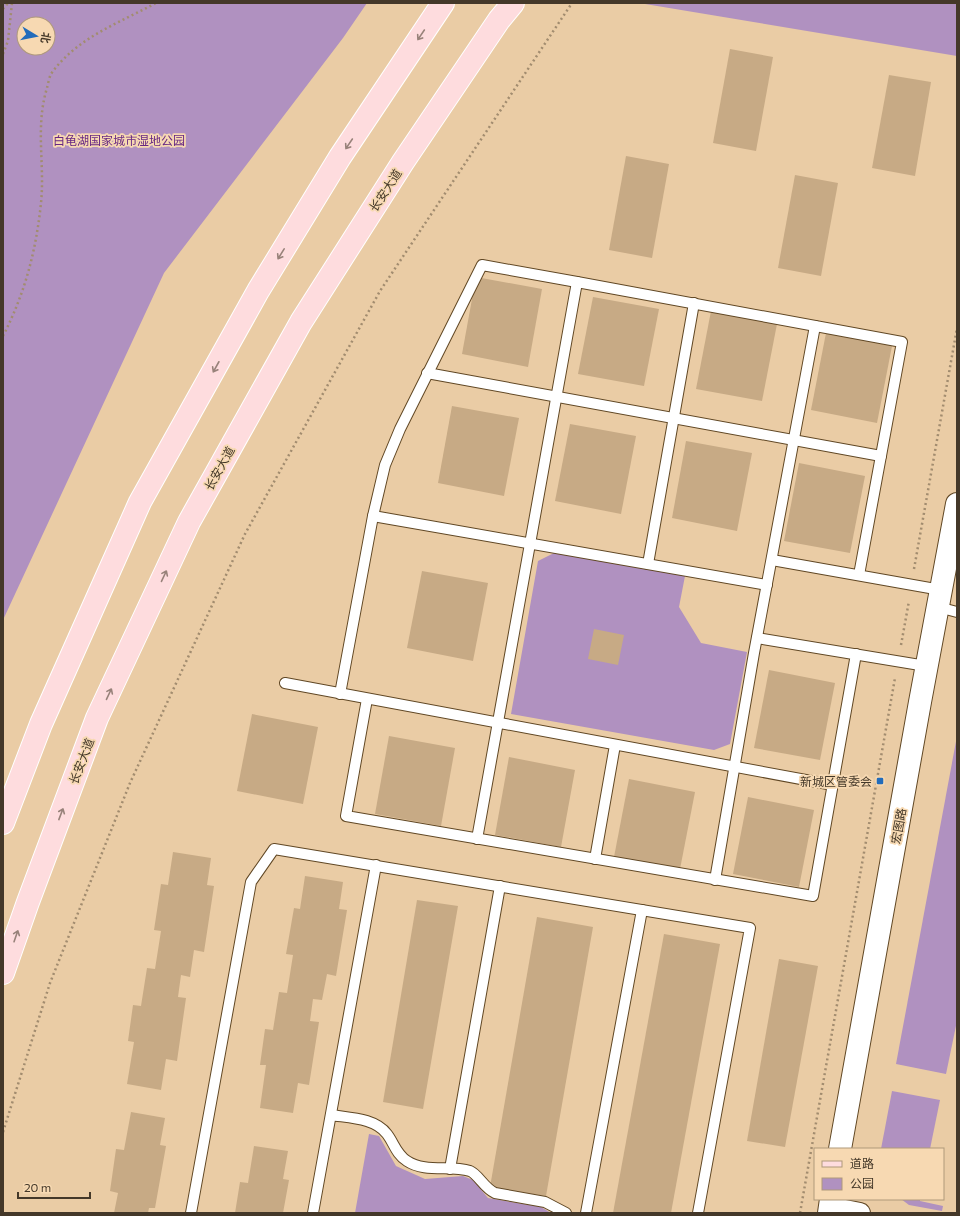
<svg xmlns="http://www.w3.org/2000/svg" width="960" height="1216" viewBox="0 0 960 1216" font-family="Commissioner,'Noto Sans SC',sans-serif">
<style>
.green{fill:#b091c0;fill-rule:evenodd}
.building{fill:#c7aa85}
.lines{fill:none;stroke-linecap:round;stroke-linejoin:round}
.lane-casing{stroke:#604724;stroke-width:12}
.street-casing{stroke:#604724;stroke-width:22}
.secondary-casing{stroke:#604724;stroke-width:24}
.primary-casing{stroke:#fff;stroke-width:24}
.path{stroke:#a28c6f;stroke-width:2.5;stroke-dasharray:2 3;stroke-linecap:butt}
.lane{stroke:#fff;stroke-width:10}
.street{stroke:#fff;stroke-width:20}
.secondary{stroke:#fff;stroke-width:22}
.primary{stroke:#fedcde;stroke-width:22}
.oneway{stroke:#98827a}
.poi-dot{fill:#226cbb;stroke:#f7d9b2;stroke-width:1.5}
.labels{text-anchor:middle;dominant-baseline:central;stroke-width:3.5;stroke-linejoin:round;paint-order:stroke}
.park-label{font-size:12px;fill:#672783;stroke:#f7d9b2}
.street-label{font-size:12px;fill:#443829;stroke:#f7d9b2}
.poi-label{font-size:12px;fill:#443829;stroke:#f7d9b2;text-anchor:end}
</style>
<rect width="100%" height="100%" fill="#eacca5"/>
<g class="green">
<path d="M3,3h364l-24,35 -179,235 -161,347zM24,24h24v24h-24z"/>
<polygon points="639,3 957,3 957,56"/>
<polygon points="558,551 685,576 679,607 701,643 747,652 730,744 714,750 511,714 538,561"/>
<polygon points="957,736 957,1021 946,1074 896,1064"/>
<polygon points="892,1091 940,1100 930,1149 881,1149"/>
<polygon points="369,1134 379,1136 396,1166 425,1179 463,1176 473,1180 488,1198 541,1207 551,1213 355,1213"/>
<polygon points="901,1199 920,1199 920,1201 943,1206 942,1211 909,1205"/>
</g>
<g class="building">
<polygon points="730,49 773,57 756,151 713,143"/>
<polygon points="889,75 931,82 915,176 872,168"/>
<polygon points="626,156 669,164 652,258 609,250"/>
<polygon points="795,175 838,183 821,276 778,268"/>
<polygon points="476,277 542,289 528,367 462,354"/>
<polygon points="593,297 659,309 644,386 578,374"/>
<polygon points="711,311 777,324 762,401 696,389"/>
<polygon points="826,333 892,346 877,423 811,410"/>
<polygon points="452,406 519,418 504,496 438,483"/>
<polygon points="570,424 636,436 621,514 555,501"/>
<polygon points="686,441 752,453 737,531 672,518"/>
<polygon points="799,463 865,476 850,553 784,541"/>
<polygon points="422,571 488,583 473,661 407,648"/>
<polygon points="594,629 624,635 618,665 588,659"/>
<polygon points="769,670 835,683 820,760 754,748"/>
<polygon points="252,714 318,727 303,804 237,791"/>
<polygon points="389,736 455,748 441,826 375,814"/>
<polygon points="509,757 575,770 561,847 495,835"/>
<polygon points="629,779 695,792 680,869 614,857"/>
<polygon points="748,797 814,810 799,887 733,874"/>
<polygon points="173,852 211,858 207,885 214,886 204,952 194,950 190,977 181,975 178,997 186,998 177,1061 166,1059 161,1090 127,1084 134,1042 128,1041 133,1005 141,1006 147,968 155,969 161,931 154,930 161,884 168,885"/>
<polygon points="305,876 343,882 339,909 347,910 336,976 327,974 322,1000 313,999 310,1021 319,1022 309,1085 298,1083 293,1113 260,1108 266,1065 260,1065 265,1029 273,1030 279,992 287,993 293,955 286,954 294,908 300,909"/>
<polygon points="417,900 458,906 423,1109 383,1102"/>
<polygon points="537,917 593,927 546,1196 490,1187"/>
<polygon points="664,934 720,944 671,1213 613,1213"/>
<polygon points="779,959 818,966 785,1147 747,1141"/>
<polygon points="131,1112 165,1118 160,1145 166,1146 155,1208 149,1208 148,1213 114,1213 118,1193 110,1191 116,1149 124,1150"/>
<polygon points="254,1146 288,1151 283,1179 289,1180 283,1213 235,1213 240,1182 248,1183"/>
</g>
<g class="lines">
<g class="lane-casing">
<g id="lane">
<polyline points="427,373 881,456"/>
<polyline points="373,516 767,585"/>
<polyline points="772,560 941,590"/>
<polyline points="648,564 694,303"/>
<polyline points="938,607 957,612"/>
<polyline points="757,638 926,666"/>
<polyline points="285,683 833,785"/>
<polyline points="340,694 373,516 385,465 400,429 482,265 577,282"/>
<polyline points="367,699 346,816 813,896 856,654"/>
<polyline points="477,839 577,282 902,342 859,575"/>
<polyline points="595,859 615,745"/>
<polyline points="715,880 754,653 815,326"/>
<path d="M331,1115c19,3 44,3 56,19 7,9 9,20 20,27 18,12 43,4 63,10 8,3 14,17 25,22l50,9 21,11"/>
<polyline points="450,1169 500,886"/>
<polyline points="191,1213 251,882 274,849 750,928 698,1213"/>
<polyline points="313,1213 376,865"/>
<polyline points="586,1213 642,910"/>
</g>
</g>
<g class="street-casing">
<polyline id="street" points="830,1207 860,1213"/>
</g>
<g class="secondary-casing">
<g id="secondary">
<polyline points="840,1149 920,702 957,504"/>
<polyline points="829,1213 831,1199"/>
</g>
</g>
<g class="primary-casing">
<g id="primary">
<polyline points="3,823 41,724 140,502 258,291 340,157 443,3"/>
<polyline points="3,973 28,902 97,718 189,522 301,322 403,162 499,20 513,3"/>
</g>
</g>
<g class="path">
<polyline points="3,9 8,3"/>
<polyline points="3,54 8,41 12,3"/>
<path d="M3,336c22,-43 33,-85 38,-133 4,-39 -6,-76 6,-115 1,-4 2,-10 4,-14 25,-36 68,-51 105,-71"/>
<polyline points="914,569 957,328"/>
<polyline points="901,645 909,601"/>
<polyline points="3,1132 50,983 130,783 245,534 380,291 572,3"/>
<polyline points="800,1213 895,678"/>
</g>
<use href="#lane" class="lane"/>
<use href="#street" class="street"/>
<use href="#secondary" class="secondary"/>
<use href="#primary" class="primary"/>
</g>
<defs><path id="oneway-shaft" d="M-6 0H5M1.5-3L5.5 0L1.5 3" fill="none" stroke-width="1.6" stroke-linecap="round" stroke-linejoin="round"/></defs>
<g class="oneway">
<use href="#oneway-shaft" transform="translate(421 35) rotate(124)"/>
<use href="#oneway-shaft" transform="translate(349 144) rotate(124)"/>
<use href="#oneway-shaft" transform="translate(281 254) rotate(122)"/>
<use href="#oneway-shaft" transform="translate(216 367) rotate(119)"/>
<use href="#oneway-shaft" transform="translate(164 576) rotate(-65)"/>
<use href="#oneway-shaft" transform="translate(109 694) rotate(-65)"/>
<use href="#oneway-shaft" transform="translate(61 814) rotate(-69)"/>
<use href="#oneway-shaft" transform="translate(16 936) rotate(-71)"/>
</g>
<rect class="poi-dot" x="876" y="777" width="8" height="8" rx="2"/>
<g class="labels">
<g class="park-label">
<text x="119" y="140">白龟湖国家城市湿地公园</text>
</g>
<g class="street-label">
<text transform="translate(385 190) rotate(-57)">长安大道</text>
<text transform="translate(219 468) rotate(-61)">长安大道</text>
<text transform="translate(81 761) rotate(-69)">长安大道</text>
<text transform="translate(898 826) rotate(-80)">宏图路</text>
</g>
<g class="poi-label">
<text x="872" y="781">新城区管委会</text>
</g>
</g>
<rect width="960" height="1216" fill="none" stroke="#443829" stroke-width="8"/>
<rect x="814" y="1148" width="130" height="52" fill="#f7d9b2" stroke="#af997b"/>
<rect x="822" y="1161" width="20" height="6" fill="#fedcde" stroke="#af997b"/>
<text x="850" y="1168" font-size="12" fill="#443829">道路</text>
<rect x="822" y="1178" width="20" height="12" fill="#b091c0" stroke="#af997b"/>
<text x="850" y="1188" font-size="12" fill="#443829">公园</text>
<g transform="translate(36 36) rotate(100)"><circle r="19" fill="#f7d9b2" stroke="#af997b"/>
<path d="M0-3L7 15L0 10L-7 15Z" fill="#226cbb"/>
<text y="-6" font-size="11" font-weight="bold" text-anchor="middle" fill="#443829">北</text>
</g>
<path d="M18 1192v6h72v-6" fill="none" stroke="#443829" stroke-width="2"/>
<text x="24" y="1192" font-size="12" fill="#443829" stroke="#f7d9b2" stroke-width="3" paint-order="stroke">20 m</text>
</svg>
